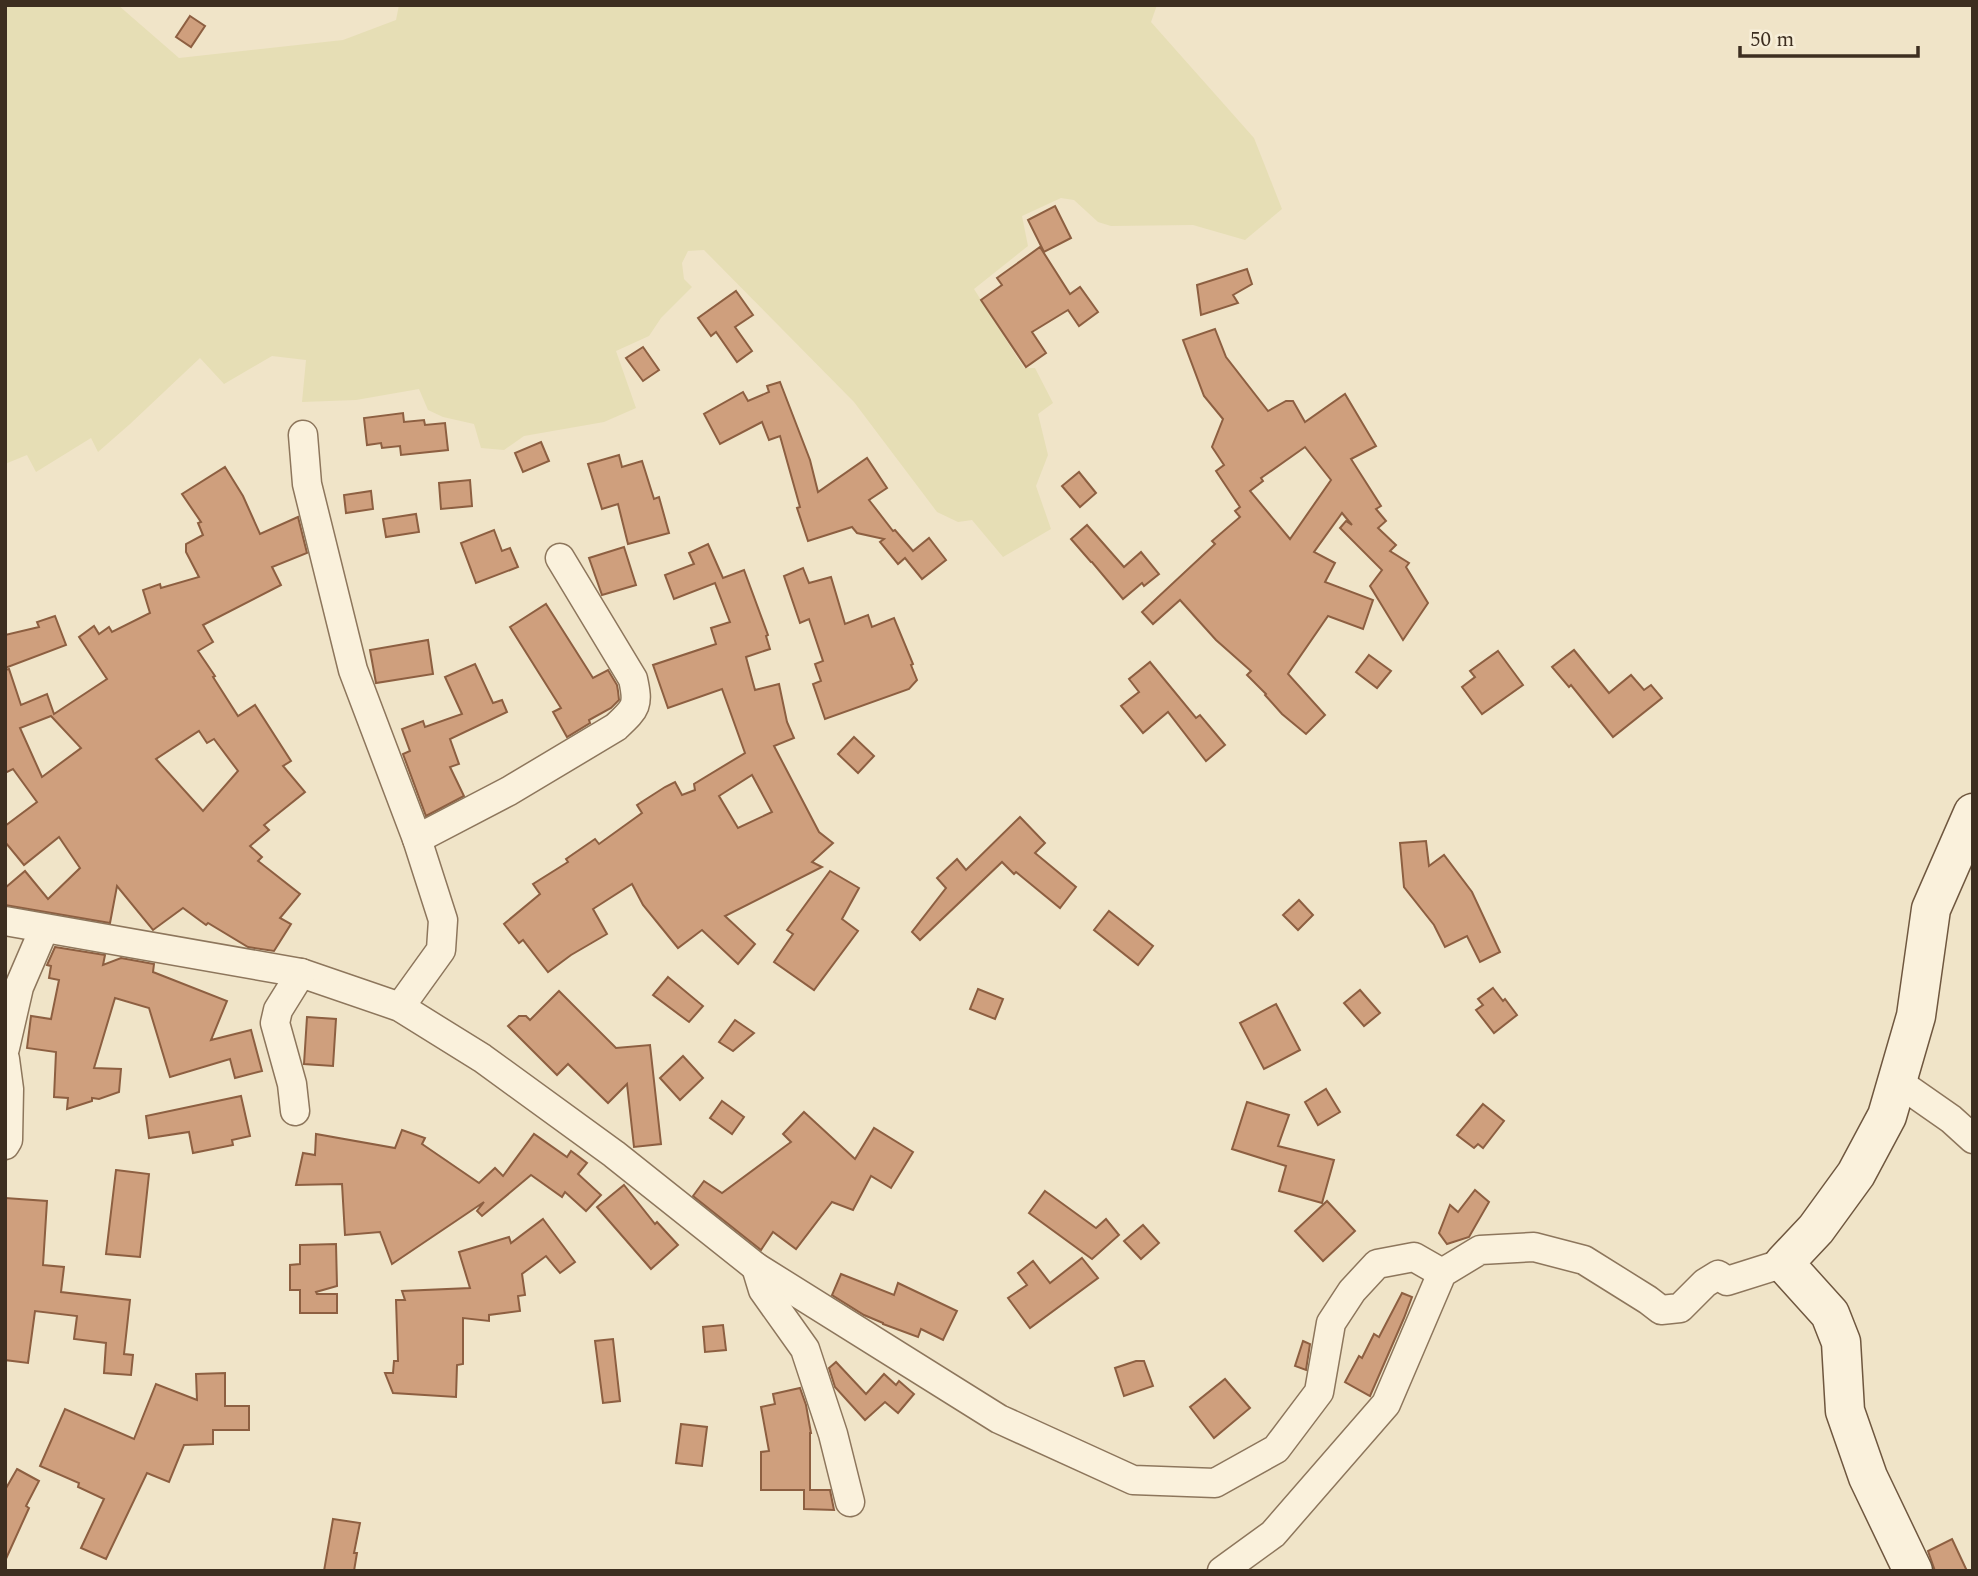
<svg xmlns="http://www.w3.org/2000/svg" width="1978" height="1576" viewBox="0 0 1978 1576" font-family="Spectral,serif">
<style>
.farmland{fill:#e6deb5}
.building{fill:#cf9f7d;stroke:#8d5f41;stroke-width:2;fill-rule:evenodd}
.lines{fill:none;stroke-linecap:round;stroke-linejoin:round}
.street-casing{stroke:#8d765c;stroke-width:31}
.secondary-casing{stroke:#6f573f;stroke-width:41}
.street{stroke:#faf1dc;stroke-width:28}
.secondary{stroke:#faf1dc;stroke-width:38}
</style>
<rect width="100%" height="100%" fill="#f0e4c8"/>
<polygon class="farmland" points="5,5 118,5 179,58 343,40 396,20 399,5 1157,5 1151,22 1254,138 1282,209 1245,240 1193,225 1111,226 1098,222 1074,200 1061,198 1022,216 1028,246 974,289 1024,368 1035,368 1053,403 1038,414 1048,455 1036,486 1051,529 1003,557 972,520 958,522 937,512 854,402 704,250 688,251 682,263 684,279 692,287 661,318 649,336 616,351 636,408 604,422 524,436 504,450 481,448 474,424 443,417 428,410 419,389 356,400 302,402 306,360 272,356 224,384 200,358 130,424 98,452 91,438 36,472 27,455 5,464"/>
<g class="building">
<polygon points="190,16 205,26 191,47 176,37"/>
<polygon points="1055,206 1071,238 1044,252 1028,220"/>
<polygon points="1040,247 1070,294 1080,287 1098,312 1079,326 1068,310 1032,332 1046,353 1026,367 981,300 1002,285 997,278"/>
<polygon points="1247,269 1252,284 1233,295 1238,303 1201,315 1197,285"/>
<polygon points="736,291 753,315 735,327 752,351 737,362 716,332 711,336 698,318"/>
<path d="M1215,329l11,28 42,54 18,-10h7l12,21 40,-28 31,52 -25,13 30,47 -5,3 10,12 -8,7 18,17 -6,6 19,12 -3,4 22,36 -25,37 -33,-54 12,-16 -42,-42 6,-7 6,4 -10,-12 -28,39 21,11 -10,19 48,18 -10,29 -35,-13 -40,58 37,41 -19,19 -24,-20 -17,-19 1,-1 -19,-19 4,-4 -35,-31 -36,-40 -27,24 -11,-12 73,-68 -3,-3 28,-24 -5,-6 5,-4 -24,-36 8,-6 -12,-18 11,-28 -19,-23 -21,-56zM1305,447l26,33 -41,59 -40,-48 13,-10 -2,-3z"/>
<polygon points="643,347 659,370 643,381 626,358"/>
<polygon points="780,382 810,460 818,492 867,458 887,488 869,500 893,531 895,530 913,551 929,538 946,560 922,579 905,558 898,564 880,542 884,539 857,533 852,527 808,541 797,508 800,507 780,436 769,440 762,422 720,444 704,414 743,392 748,401 769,392 767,386"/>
<polygon points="403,413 404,422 424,420 425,425 445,423 448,450 401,455 400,446 382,448 381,443 367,445 364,418"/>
<polygon points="541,442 549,461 523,472 515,453"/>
<polygon points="619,455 622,467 642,461 654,499 659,497 669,533 628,544 618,504 602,509 588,464"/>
<path d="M225,467l18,29 17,38 38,-17 9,36 -35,14 9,18 -78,40 10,17 -15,9 17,25 -2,1 25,39 17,-11 36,56 -8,5 22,26 -41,33 5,5 -19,16 12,11 -4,4 42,33 -20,24 11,6 -17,27 -26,-4 -40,-24 -2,2 -23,-17 -30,22 -36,-44 -7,37 -105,-18v-17l20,-17 23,28 32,-31 -21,-31 -35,28 -19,-23v-16l32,-24 -24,-33 -8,4v-103l4,-1 12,36 26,-11 7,20 53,-35 -28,-42 15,-11 5,8 10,-7 3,5 38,-19 -7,-23 17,-6 1,4 38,-11 -13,-25v-8l17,-9 -5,-12 3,-1 -19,-28zM51,716l30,32 -39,29 -22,-49zM199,731l8,12 7,-4 24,32 -35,40 -47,-52z"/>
<polygon points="1079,472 1096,493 1080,507 1062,486"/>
<polygon points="470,480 472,506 441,509 439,483"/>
<polygon points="371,491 373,509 346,513 344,495"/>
<polygon points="416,514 419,532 386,537 383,519"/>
<polygon points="1087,525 1124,567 1141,552 1159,574 1144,586 1142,583 1123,599 1092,562 1091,562 1071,539"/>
<polygon points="494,530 502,551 510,548 518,567 476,583 461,543"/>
<path d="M708,544l15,34 21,-8 24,65 -2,1 4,13 -24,8 9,33 24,-6 8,38 7,16 -20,8 45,86 14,11 -21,19 10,5 -97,49 30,28 -17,20 -36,-34 -24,18 -35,-43 -11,-21 -39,25 14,25 -36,21 -23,17 -25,-32 -4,3 -15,-19 36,-30 -7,-10 35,-22 -2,-3 29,-20 4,5 43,-31 -5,-8 28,-18 10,-5 7,13 13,-5 -1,-6 51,-31 -23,-64 -54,19 -15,-43 63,-21 -5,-16 19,-6 -15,-39 -41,16 -9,-24 29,-11 -5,-11zM752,775l20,37 -34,16 -19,-32z"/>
<polygon points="624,547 636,585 602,595 589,558"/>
<polygon points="803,568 809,583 831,577 845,624 868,615 872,627 894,618 913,664 911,665 917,680 909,689 825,719 813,684 821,681 815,664 823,661 809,619 800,623 784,576"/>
<polygon points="546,604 593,678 608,670 617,685 618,691 619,700 611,708 589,720 590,723 567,737 553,712 561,708 510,627"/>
<polygon points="55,616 66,645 5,668 5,635 39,627 37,622"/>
<polygon points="428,640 433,674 376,683 370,650"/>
<polygon points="1574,650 1609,693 1631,675 1644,690 1651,685 1662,698 1613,737 1571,685 1569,687 1552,667"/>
<polygon points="1498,651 1523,685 1482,714 1462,687 1475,677 1470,671"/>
<polygon points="1369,655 1391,671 1377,688 1356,672"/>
<polygon points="1150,662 1196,718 1200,715 1225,745 1206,761 1168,712 1143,733 1121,706 1139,692 1129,679"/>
<polygon points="475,664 493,703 502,700 507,712 450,739 459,764 450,767 464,796 426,816 403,754 410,751 402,729 423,721 425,727 462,714 445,677"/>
<polygon points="854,737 874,756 858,773 838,754"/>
<polygon points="1020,817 1045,843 1035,853 1076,887 1060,908 1016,872 1014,874 1002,862 920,940 912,932 946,888 937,878 957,859 966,870"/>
<polygon points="1426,841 1429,866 1444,855 1472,892 1500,952 1480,962 1467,936 1445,947 1434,925 1404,887 1400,843"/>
<polygon points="830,871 859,888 842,919 858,931 814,990 774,962 793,934 787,930"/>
<polygon points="1299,900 1313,915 1298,930 1283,915"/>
<polygon points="1109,911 1153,946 1138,965 1094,930"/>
<polygon points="55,947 105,955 103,965 121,958 154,964 153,972 227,1001 211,1040 251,1030 262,1071 235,1078 230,1059 170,1077 149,1008 115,998 94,1068 121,1069 119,1092 99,1099 92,1098 92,1101 67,1109 68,1098 54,1097 56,1052 27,1048 31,1016 51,1019 59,980 49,978 51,966 47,965"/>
<polygon points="668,977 703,1006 689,1022 653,995"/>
<polygon points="1493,988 1503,1001 1505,999 1517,1015 1494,1033 1476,1010 1483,1005 1478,999"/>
<polygon points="978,989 1003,999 995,1019 970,1009"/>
<polygon points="1360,990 1380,1013 1364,1026 1344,1003"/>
<polygon points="559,991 616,1048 650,1045 661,1144 634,1147 627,1084 608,1103 568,1064 557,1075 508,1026 519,1016 526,1016 530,1020"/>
<polygon points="1276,1004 1300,1050 1264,1069 1240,1023"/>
<polygon points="307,1017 336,1019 333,1066 304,1064"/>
<polygon points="735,1020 754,1033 733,1051 719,1042"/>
<polygon points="683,1056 703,1078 680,1100 660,1078"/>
<polygon points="1326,1089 1340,1112 1318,1125 1305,1102"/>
<polygon points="241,1096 250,1136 232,1140 233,1145 193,1153 189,1132 149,1138 146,1116"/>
<polygon points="722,1101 744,1117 732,1134 710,1118"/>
<polygon points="1247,1102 1289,1115 1278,1146 1334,1160 1322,1203 1279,1191 1286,1166 1232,1149"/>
<polygon points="1483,1104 1504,1121 1483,1148 1478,1144 1474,1148 1457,1135"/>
<polygon points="804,1112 855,1159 874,1128 913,1152 891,1188 871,1176 853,1210 832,1202 796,1249 773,1232 761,1250 693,1196 704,1181 722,1193 791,1142 783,1134"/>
<polygon points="402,1130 425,1138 422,1144 479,1183 495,1168 503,1176 534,1134 567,1157 571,1151 587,1163 578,1174 601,1195 586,1211 565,1192 562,1197 531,1175 482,1216 477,1211 484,1202 392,1264 380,1232 345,1235 342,1184 296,1185 303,1153 315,1155 316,1134 395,1148"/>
<polygon points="116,1170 149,1174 140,1257 106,1254"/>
<polygon points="624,1185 655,1224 657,1222 678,1245 651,1269 597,1207"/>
<polygon points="1475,1190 1489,1202 1469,1237 1447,1244 1439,1233 1450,1205 1458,1212"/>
<polygon points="1045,1191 1096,1228 1106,1219 1119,1235 1092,1259 1029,1213"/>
<polygon points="5,1198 47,1201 43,1265 64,1267 61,1292 130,1300 124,1354 133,1355 131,1375 104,1373 106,1343 74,1339 77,1316 35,1311 28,1363 5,1360"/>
<polygon points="1327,1201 1355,1231 1323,1261 1295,1231"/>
<polygon points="543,1219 575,1262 560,1273 546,1256 522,1274 525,1295 518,1296 520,1311 489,1315 489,1321 463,1318 463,1364 457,1365 456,1397 393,1393 385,1373 393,1373 394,1361 398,1361 396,1300 405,1300 402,1291 470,1288 459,1252 509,1237 511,1243"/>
<polygon points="1143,1225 1159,1243 1141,1259 1124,1241"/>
<polygon points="336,1244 337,1286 316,1292 317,1294 337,1294 337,1313 300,1313 300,1290 290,1290 290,1265 300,1264 300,1245"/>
<polygon points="1082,1258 1098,1278 1030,1328 1008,1298 1027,1285 1018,1273 1033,1261 1050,1283"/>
<polygon points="841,1274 894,1295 898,1283 957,1311 943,1340 921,1329 918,1337 883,1324 883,1323 864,1315 832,1295"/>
<polygon points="1402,1293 1412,1297 1404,1318 1370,1396 1345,1382 1359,1356 1362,1358 1374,1334 1379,1337"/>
<polygon points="723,1325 726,1350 705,1352 703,1327"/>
<polygon points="613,1339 620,1401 603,1403 595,1341"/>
<polygon points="1303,1341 1310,1344 1306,1370 1295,1366"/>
<polygon points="1136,1361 1144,1361 1153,1386 1124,1396 1115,1368"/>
<polygon points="836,1362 866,1394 884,1374 896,1385 899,1381 914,1394 898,1413 885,1402 865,1420 835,1387 829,1368"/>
<polygon points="225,1373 225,1406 249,1406 249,1430 213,1430 213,1444 184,1445 169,1482 147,1473 106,1559 81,1548 104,1499 78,1487 79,1483 40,1466 65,1409 134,1439 156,1384 197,1400 196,1374"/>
<polygon points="1225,1379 1250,1408 1214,1438 1190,1407"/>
<polygon points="800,1388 806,1405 811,1433 810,1433 810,1490 830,1490 834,1510 804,1509 804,1490 761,1490 761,1452 769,1451 761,1407 775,1404 773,1394"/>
<polygon points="681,1424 707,1427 702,1466 676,1463"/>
<polygon points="17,1469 39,1481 26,1506 29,1508 5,1561 5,1490"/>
<polygon points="333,1519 360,1523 354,1553 357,1553 354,1571 324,1571"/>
<polygon points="1952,1539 1967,1571 1935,1571 1928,1551"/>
</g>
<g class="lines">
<g class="street-casing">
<g id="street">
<polyline points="303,435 307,484 353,670 417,839 443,920 441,950 400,1007"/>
<path d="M417,839l92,-48 107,-64c20,-19 23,-21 17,-48l-73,-121"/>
<polyline points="5,921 301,973 400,1007 482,1058 614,1154 756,1267 999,1419 1133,1480 1215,1483 1276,1449 1319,1392 1331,1323 1352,1291 1377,1264 1414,1257 1442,1273"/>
<polyline points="5,1048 19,987 44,929"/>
<polyline points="5,1059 9,1089 8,1140 5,1145"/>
<polyline points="1898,1082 1951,1119 1973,1139"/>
<polyline points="295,1111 292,1084 275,1023 278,1010 301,973"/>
<polyline points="756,1267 763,1290 805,1349 833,1434 850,1502"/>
<polyline points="1222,1571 1273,1534 1386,1404 1442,1273 1480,1250 1534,1247 1584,1260 1648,1300 1661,1310 1680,1308 1705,1283 1718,1275 1727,1281 1784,1263"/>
</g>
</g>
<g class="secondary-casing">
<polyline id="secondary" points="1913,1571 1868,1477 1845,1411 1841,1342 1830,1314 1784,1263 1816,1229 1856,1174 1887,1116 1916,1016 1931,909 1973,813"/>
</g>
<use href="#street" class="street"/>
<use href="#secondary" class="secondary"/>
</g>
<rect width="1978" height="1576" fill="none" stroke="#3d2e20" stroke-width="14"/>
<path d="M1740 46v10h178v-10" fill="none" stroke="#3d2e20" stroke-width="3.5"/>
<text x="1750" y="46" font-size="21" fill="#3d2e20" stroke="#f7eed8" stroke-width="5" paint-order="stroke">50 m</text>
</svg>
